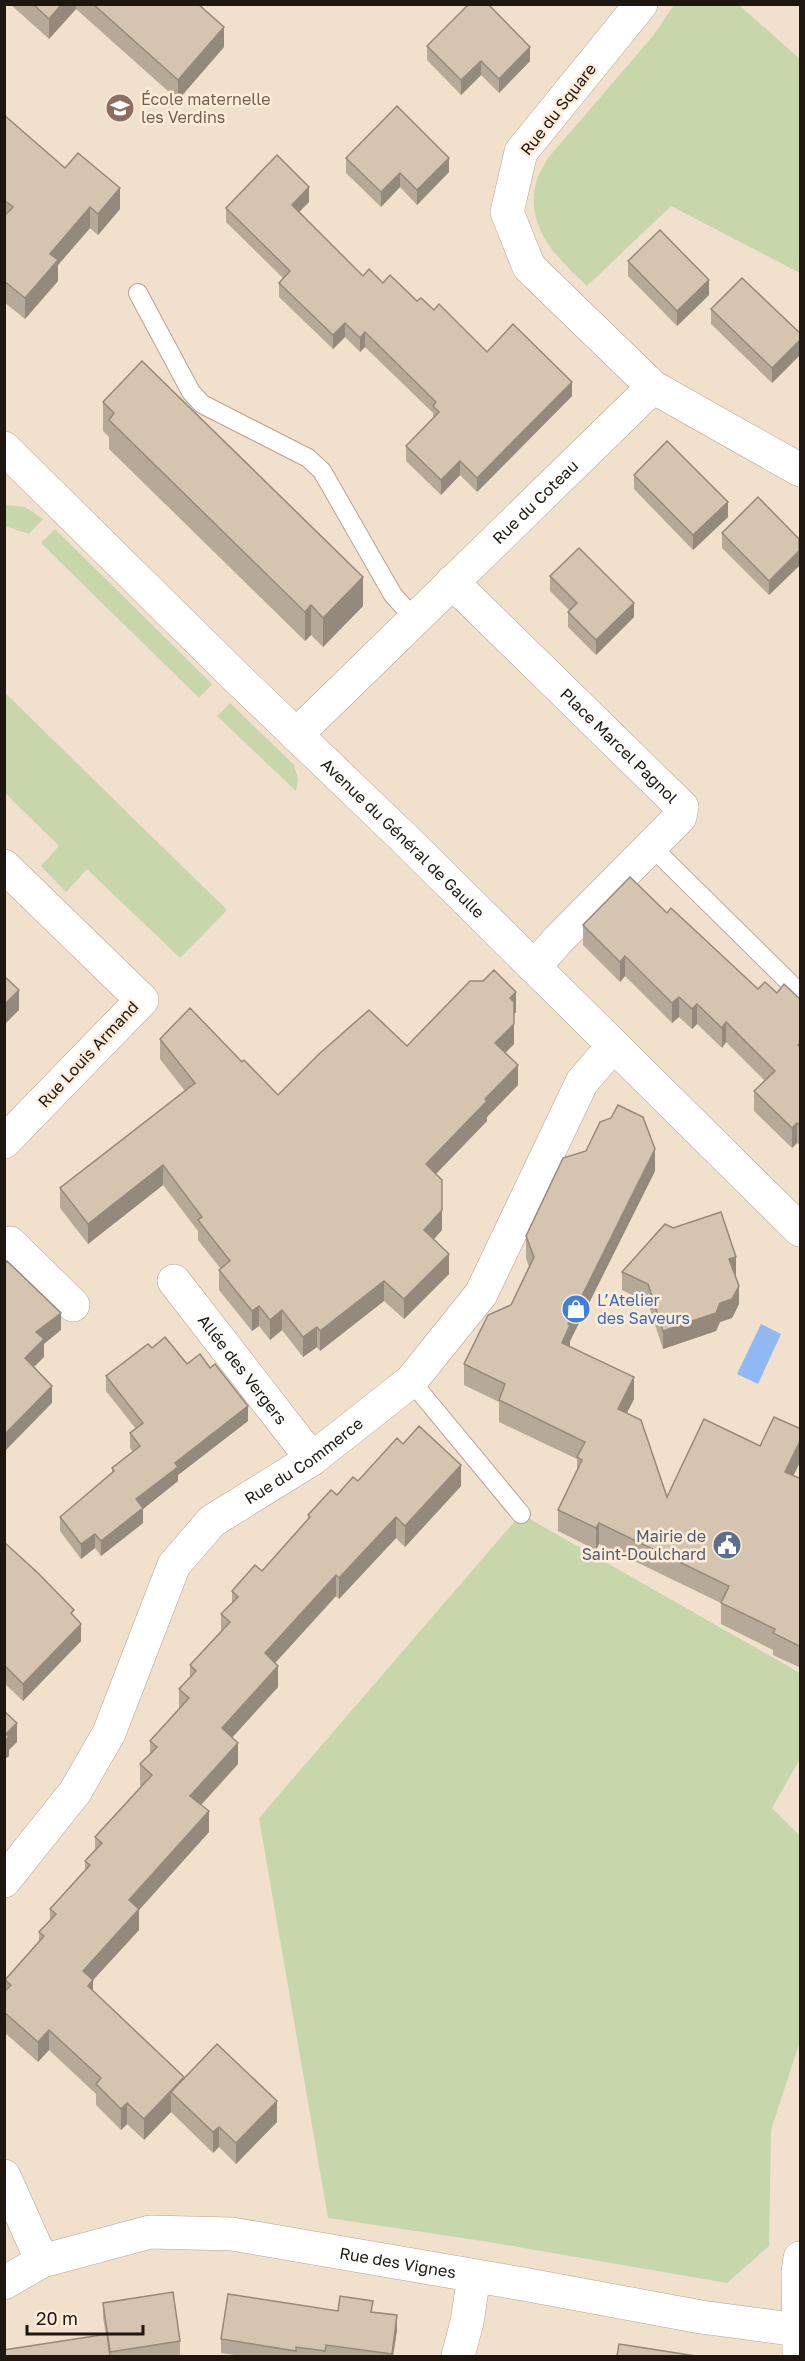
<svg xmlns="http://www.w3.org/2000/svg" width="805" height="2361" viewBox="0 0 805 2361" font-family="'Golos Text',sans-serif">
<style>
.green{fill:#c8d6ac}
.water{fill:#90b9f4}
.lines{fill:none;stroke-linecap:round;stroke-linejoin:round}
.lane-casing{stroke:#b5a491;stroke-width:20}
.street-casing{stroke:#b5a491;stroke-width:34}
.secondary-casing{stroke:#b5a491;stroke-width:34}
.lane{stroke:#fff;stroke-width:18}
.street{stroke:#fff;stroke-width:33}
.secondary{stroke:#fff;stroke-width:33}
.wall{fill:#b7a997}
.shaded-wall{fill:#95897b}
.building{fill:#d5c4b0;stroke:#95897b;stroke-width:1.5}
.labels{text-anchor:middle;dominant-baseline:central;stroke-width:5;stroke-linejoin:round;paint-order:stroke}
.education-label{font-size:16px;fill:#785e54;stroke:#ffedd9;text-anchor:start}
.street-label{font-size:16px;fill:#1d1710;stroke:#ffedd9}
.shop-label{font-size:16px;fill:#366cbe;stroke:#ffedd9;text-anchor:start}
.service-label{font-size:16px;fill:#4e5e75;stroke:#ffedd9;text-anchor:end}
</style>
<rect width="100%" height="100%" fill="#f1e0cc"/>
<g class="green">
<path d="M674,5h65l61,54v214l-129,-67 -84,80c-31,-29 -64,-60 -50,-107 3,-7 7,-14 11,-21l105,-122z"/>
<polygon points="5,505 25,507 43,519 29,534 5,526"/>
<polygon points="55,529 212,684 199,698 41,543"/>
<polygon points="4,692 227,910 180,958 87,869 66,892 41,866 59,846 5,793"/>
<polygon points="230,703 294,765 298,779 296,791 217,716"/>
<polygon points="521,1514 800,1673 800,1759 772,1808 800,1836 800,2041 771,2130 769,2246 727,2283 483,2241 328,2218 259,1818"/>
</g>
<polygon class="water" points="761,1324 781,1334 758,1384 737,1374"/>
<g class="lines">
<g class="lane-casing">
<g id="lane">
<polyline points="138,293 191,392 202,404 308,458 322,471 393,595 415,619"/>
<polyline points="651,846 800,993"/>
<polyline points="411,1381 521,1514"/>
</g>
</g>
<g class="street-casing">
<g id="street">
<polyline points="641,4 521,152 507,212 529,267 653,387"/>
<path id="s1" d="M4,448l231,228 171,164 394,390"/>
<path id="s2" d="M452,582l230,225 -2,10 -122,123 -24,27"/>
<path id="s3" d="M296,735l357,-348 147,83"/>
<polyline points="4,866 142,1000 4,1142"/>
<polyline points="10,1243 73,1305"/>
<path id="s4" d="M174,1281l138,178"/>
<path id="s5" d="M4,1881l71,-89 34,-59 65,-168 38,-44 100,-62 99,-78 70,-87 101,-212 31,-36"/>
<polyline points="4,2176 42,2261"/>
<path id="s6" d="M4,2283l38,-22 108,-29 82,2 291,50 178,33 97,13"/>
<polyline points="458,2356 467,2322 474,2276"/>
</g>
</g>
<g class="secondary-casing">
<polyline id="secondary" points="799,2356 798,2272 800,2258"/>
</g>
<use href="#lane" class="lane"/>
<use href="#street" class="street"/>
<use href="#secondary" class="secondary"/>
</g>
<g class="wall">
<polygon points="10,4 198,4 224,47 178,100 76,9 49,39"/>
<polygon points="427,46 530,61 499,93 481,75 461,95 427,60"/>
<polygon points="4,115 65,168 120,209 98,235 90,228 58,265 58,281 25,319 4,302"/>
<polygon points="346,158 449,172 417,205 400,187 381,207 346,173"/>
<polygon points="309,202 299,212 363,276 383,283 434,310 487,352 572,396 477,492 460,475 441,495 406,461 406,446 433,419 433,413 365,347 360,352 345,337 333,349 279,297 279,283 283,278 226,222 226,208"/>
<polygon points="628,261 709,295 677,326 628,276"/>
<polygon points="711,309 801,334 801,354 772,383 711,324"/>
<polygon points="103,402 363,606 323,647 311,635 305,641 109,449 109,437 103,431"/>
<polygon points="634,475 728,517 693,550 634,489"/>
<polygon points="722,533 799,566 769,595 722,548"/>
<polygon points="550,576 634,617 596,655 568,627 568,612 569,610 550,591"/>
<polygon points="667,913 758,989 777,993 801,1000 801,1146 797,1143 792,1148 754,1111 754,1091 765,1081 726,1042 722,1048 697,1024 692,1029 679,1017 672,1023 625,976 620,982 583,945 583,925"/>
<polygon points="516,1012 514,1014 514,1044 505,1053 518,1085 487,1117 487,1121 436,1174 442,1230 434,1239 449,1274 404,1319 384,1301 320,1351 317,1347 303,1357 282,1330 270,1340 259,1326 252,1331 219,1290 219,1270 221,1269 198,1240 198,1231 163,1185 88,1244 60,1208 60,1188 185,1091 160,1059 160,1039 242,1062 278,1095 407,1046"/>
<polygon points="655,1171 570,1341 570,1347 634,1399 627,1413 667,1497 760,1446 801,1429 801,1460 793,1476 801,1479 801,1668 773,1655 773,1650 721,1624 721,1603 599,1544 596,1550 558,1531 558,1510 577,1470 577,1459 499,1422 499,1402 464,1385 464,1364 511,1305 529,1267 526,1258 526,1236"/>
<polygon points="622,1272 736,1275 735,1276 739,1304 732,1318 720,1322 716,1331 663,1349 648,1303 622,1290"/>
<polygon points="152,1348 187,1364 248,1421 178,1475 178,1481 143,1509 143,1523 101,1556 95,1548 81,1559 60,1531 60,1517 112,1474 112,1468 133,1452 130,1448 130,1433 136,1429 106,1391 106,1376"/>
<polygon points="403,1444 461,1486 405,1547 396,1538 339,1599 336,1596 275,1663 278,1687 232,1737 238,1764 201,1805 209,1832 139,1910 139,1930 93,1980 93,1991 184,2077 277,2122 236,2164 219,2147 213,2153 171,2112 144,2140 127,2124 121,2130 96,2105 96,2094 49,2050 38,2062 4,2032 5,1980 39,1942 39,1932 50,1921 50,1909 85,1870 85,1861 95,1850 95,1837 141,1786 140,1785 140,1764 150,1754 150,1741 179,1709 179,1689 190,1677 190,1665 221,1631 221,1614 232,1603 232,1591 262,1571 308,1520 308,1515 358,1481"/>
<polygon points="4,1542 74,1616 81,1641 23,1701 4,1683"/>
<polygon points="103,2303 180,2341 180,2356 4,2356 106,2335 103,2317"/>
<polygon points="338,2311 373,2312 397,2330 393,2356 241,2356 221,2353 221,2339"/>
</g>
<g class="shaded-wall">
<polygon points="62,4 76,4 76,9 49,39 49,19"/>
<polygon points="224,27 224,47 178,100 178,80"/>
<polygon points="530,47 530,61 499,93 499,79"/>
<polygon points="481,61 481,75 461,95 461,80"/>
<polygon points="449,158 449,172 417,205 417,190"/>
<polygon points="400,173 400,187 381,207 381,192"/>
<polygon points="309,187 309,202 292,219 292,205"/>
<polygon points="120,188 120,209 98,235 98,214"/>
<polygon points="90,207 90,228 58,265 58,281 25,319 25,298 50,254"/>
<polygon points="709,280 709,295 677,326 677,311"/>
<polygon points="345,323 345,337 333,349 333,335"/>
<polygon points="365,332 365,347 360,352 360,338"/>
<polygon points="801,339 801,354 772,383 772,368"/>
<polygon points="572,382 572,396 477,492 477,478"/>
<polygon points="460,461 460,475 441,495 441,480"/>
<polygon points="728,502 728,517 693,550 693,535"/>
<polygon points="799,551 799,566 769,595 769,581"/>
<polygon points="363,577 363,606 323,647 323,618"/>
<polygon points="634,603 634,617 596,655 596,640"/>
<polygon points="311,605 311,635 305,641 305,612"/>
<polygon points="6,908 6,937 4,938 4,909"/>
<polygon points="625,956 625,976 620,982 620,962"/>
<polygon points="19,990 19,1010 4,1025 4,1005"/>
<polygon points="516,992 516,1012 510,1018 510,998"/>
<polygon points="679,997 679,1017 672,1023 672,1003"/>
<polygon points="697,1004 697,1024 692,1029 692,1009"/>
<polygon points="726,1022 726,1042 722,1048 722,1028"/>
<polygon points="514,1024 514,1044 495,1063 495,1043"/>
<polygon points="518,1065 518,1085 487,1117 487,1121 426,1184 426,1164 485,1099"/>
<polygon points="797,1123 797,1143 792,1148 792,1128"/>
<polygon points="655,1149 655,1171 570,1341 570,1347 562,1343 568,1324"/>
<polygon points="163,1165 163,1185 88,1244 88,1224"/>
<polygon points="442,1210 442,1230 424,1250 424,1230"/>
<polygon points="449,1254 449,1274 404,1319 404,1299"/>
<polygon points="736,1257 736,1275 729,1278 729,1259"/>
<polygon points="384,1281 384,1301 320,1351 320,1331"/>
<polygon points="739,1286 739,1304 732,1318 720,1322 716,1331 663,1349 663,1331 720,1303"/>
<polygon points="259,1306 259,1326 252,1331 252,1311"/>
<polygon points="282,1310 282,1330 270,1340 270,1320"/>
<polygon points="61,1313 61,1330 44,1344 44,1357 25,1376 25,1358 36,1332"/>
<polygon points="317,1327 317,1347 303,1357 303,1337"/>
<polygon points="634,1377 634,1399 618,1430 618,1409"/>
<polygon points="52,1386 52,1403 4,1452 4,1435"/>
<polygon points="248,1406 248,1421 178,1475 178,1481 143,1509 143,1523 101,1556 101,1541 136,1499 175,1463"/>
<polygon points="801,1439 801,1460 785,1493 785,1472"/>
<polygon points="461,1465 461,1486 405,1547 405,1526"/>
<polygon points="396,1517 396,1538 339,1599 339,1578"/>
<polygon points="599,1523 599,1544 596,1550 596,1528"/>
<polygon points="95,1534 95,1548 81,1559 81,1544"/>
<polygon points="336,1575 336,1596 265,1674 265,1653"/>
<polygon points="81,1624 81,1641 23,1701 23,1684"/>
<polygon points="278,1666 278,1687 222,1749 222,1728"/>
<polygon points="17,1723 17,1742 9,1750 9,1756 4,1760 4,1741 6,1734"/>
<polygon points="238,1743 238,1764 190,1817 190,1796"/>
<polygon points="209,1811 209,1832 139,1910 139,1930 83,1991 83,1971 129,1900"/>
<polygon points="93,1980 93,2001 88,1986"/>
<polygon points="49,2030 49,2050 38,2062 38,2042"/>
<polygon points="171,2092 171,2112 144,2140 144,2119"/>
<polygon points="277,2101 277,2122 236,2164 236,2143"/>
<polygon points="127,2103 127,2124 121,2130 121,2109"/>
<polygon points="219,2127 219,2147 213,2153 213,2132"/>
<polygon points="397,2315 397,2330 393,2356 392,2356"/>
</g>
<g class="building">
<polygon points="33,4 62,4 49,19"/>
<polygon points="93,4 198,4 224,27 178,80"/>
<polygon points="469,4 488,4 530,47 499,79 481,61 461,80 427,46"/>
<polygon points="397,106 449,158 417,190 400,173 381,192 346,158"/>
<polygon points="4,115 65,168 78,153 120,188 98,214 90,207 50,254 58,260 25,298 4,281 4,216 13,207 4,200"/>
<polygon points="277,155 309,187 292,205 363,276 369,269 383,283 390,275 417,301 421,298 434,310 439,304 487,352 513,324 572,382 477,478 460,461 441,480 406,446 439,412 433,406 436,402 365,332 360,338 345,323 333,335 279,283 290,271 226,208"/>
<polygon points="660,230 709,280 677,311 628,261"/>
<polygon points="742,278 801,334 801,339 772,368 711,309"/>
<polygon points="142,361 363,577 323,618 311,605 305,612 109,420 114,413 103,402"/>
<polygon points="667,441 728,502 693,535 634,475"/>
<polygon points="758,497 799,539 799,551 769,581 722,533"/>
<polygon points="579,548 634,603 596,640 568,612 577,603 550,576"/>
<polygon points="630,877 667,913 671,908 758,989 765,982 777,993 784,984 801,1000 801,1043 798,1045 801,1047 801,1126 797,1123 792,1128 754,1091 775,1071 726,1022 722,1028 697,1004 692,1009 679,997 672,1003 625,956 620,962 583,925"/>
<polygon points="494,970 516,992 510,998 514,1002 514,1024 495,1043 518,1065 485,1099 487,1101 426,1164 442,1180 442,1210 424,1230 449,1254 404,1299 384,1281 320,1331 317,1327 303,1337 282,1310 270,1320 259,1306 252,1311 219,1270 230,1261 198,1220 202,1217 163,1165 88,1224 60,1188 195,1083 160,1039 190,1008 242,1062 244,1060 278,1095 319,1054 369,1010 407,1046 470,981 483,981"/>
<polygon points="4,976 19,990 4,1005"/>
<polygon points="618,1105 643,1117 655,1149 568,1324 570,1325 562,1343 634,1377 618,1409 641,1420 667,1497 704,1419 760,1446 774,1417 801,1429 801,1439 785,1472 801,1479 801,1647 773,1633 775,1629 721,1603 729,1586 599,1523 596,1528 558,1510 582,1460 577,1457 585,1442 499,1400 505,1384 464,1364 488,1315 511,1305 534,1257 526,1236 563,1158 586,1151 600,1122 611,1118"/>
<polygon points="721,1212 736,1257 729,1259 739,1286 732,1299 720,1303 716,1313 663,1331 648,1284 622,1272 665,1224 673,1228"/>
<polygon points="7,1261 61,1313 36,1332 44,1339 25,1358 52,1386 4,1435 4,1264"/>
<polygon points="165,1337 187,1364 200,1354 210,1368 215,1364 248,1406 175,1463 178,1467 136,1499 143,1508 101,1541 95,1534 81,1544 60,1517 114,1471 112,1468 140,1446 130,1433 143,1423 106,1376 148,1344 152,1348"/>
<polygon points="419,1426 461,1465 405,1526 396,1517 339,1578 336,1575 265,1653 278,1666 222,1728 238,1743 190,1796 209,1811 129,1900 139,1909 83,1971 93,1980 88,1986 184,2077 144,2119 127,2103 121,2109 96,2084 101,2078 49,2030 38,2042 4,2012 4,1992 11,1985 5,1980 44,1936 39,1932 56,1914 50,1909 90,1865 85,1861 102,1843 95,1837 152,1775 140,1764 157,1747 150,1741 189,1698 179,1689 196,1671 190,1665 230,1622 221,1614 238,1597 232,1591 255,1565 262,1571 310,1517 308,1515 331,1490 337,1495 353,1477 358,1481 397,1438 403,1444"/>
<polygon points="4,1542 39,1574 74,1610 71,1613 81,1624 23,1684 4,1665"/>
<polygon points="4,1711 17,1723 6,1734 9,1737 4,1741"/>
<polygon points="217,2044 277,2101 236,2143 219,2127 213,2132 171,2092"/>
<polygon points="173,2292 180,2341 110,2352 103,2303"/>
<polygon points="228,2294 338,2311 340,2296 373,2301 371,2312 397,2315 392,2354 326,2345 325,2351 296,2347 296,2351 221,2339"/>
<polygon points="107,2334 110,2356 4,2356 4,2350"/>
<polygon points="619,2344 696,2356 617,2356"/>
</g>
<defs>
<g id="school-disc" transform="scale(1.5)"><circle r="9.5" fill="#8d6e63" stroke="#ffedd9"/><path d="M0-5L7-2L0 1L-7-2ZM-4 1L0 2.5L4 1V4Q0 6-4 4Z" fill="#fff"/></g>
<g id="shop-disc" transform="scale(1.5)"><circle r="9.5" fill="#3f7fe0" stroke="#ffedd9"/><path d="M-5-2.5h2.3a2.7 3.5 0 0 1 5.4 0H5L5.5 6h-11ZM-1.5-2.5h3a1.5 2.3 0 0 0-3 0Z" fill="#fff"/></g>
<g id="civic-disc" transform="scale(1.5)"><circle r="9.5" fill="#5c6f8a" stroke="#ffedd9"/><path d="M-.6-6.5H3V-4.5H.6V-3L4-1V1h2V6H-6V1h2V-1L-.6-3ZM-1.2 2.5V6h2.4V2.5Z" fill="#fff"/></g>
</defs>
<g fill-rule="evenodd">
<use href="#school-disc" x="120" y="108"/>
<use href="#shop-disc" x="576" y="1309"/>
<use href="#civic-disc" x="727" y="1545"/>
</g>
<g class="labels">
<g class="education-label">
<text x="141" y="99">École maternelle<tspan x="141" dy="18">les Verdins</tspan></text>
</g>
<g class="street-label">
<text transform="translate(558 109) rotate(-52)">Rue du Square</text>
<text stroke="none"><textPath href="#s3" startOffset="334">Rue du Coteau</textPath></text>
<text stroke="none"><textPath href="#s2" startOffset="234">Place Marcel Pagnol</textPath></text>
<text stroke="none"><textPath href="#s1" startOffset="558">Avenue du Général de Gaulle</textPath></text>
<text transform="translate(88 1054) rotate(-47)">Rue Louis Armand</text>
<text stroke="none"><textPath href="#s4" startOffset="112">Allée des Vergers</textPath></text>
<text stroke="none"><textPath href="#s5" startOffset="530">Rue du Commerce</textPath></text>
<text stroke="none"><textPath href="#s6" startOffset="406">Rue des Vignes</textPath></text>
</g>
<g class="shop-label">
<text x="597" y="1300">L’Atelier<tspan x="597" dy="18">des Saveurs</tspan></text>
</g>
<g class="service-label">
<text x="706" y="1536">Mairie de<tspan x="706" dy="18">Saint-Doulchard</tspan></text>
</g>
</g>
<rect width="805" height="2361" fill="none" stroke="#1d1710" stroke-width="12"/>
<path d="M27 2325v9h116v-9" fill="none" stroke="#1d1710" stroke-width="3"/>
<text x="36" y="2325" font-size="18" fill="#1d1710" stroke="#ffedd9" stroke-width="4.5" paint-order="stroke">20 m</text>
</svg>
